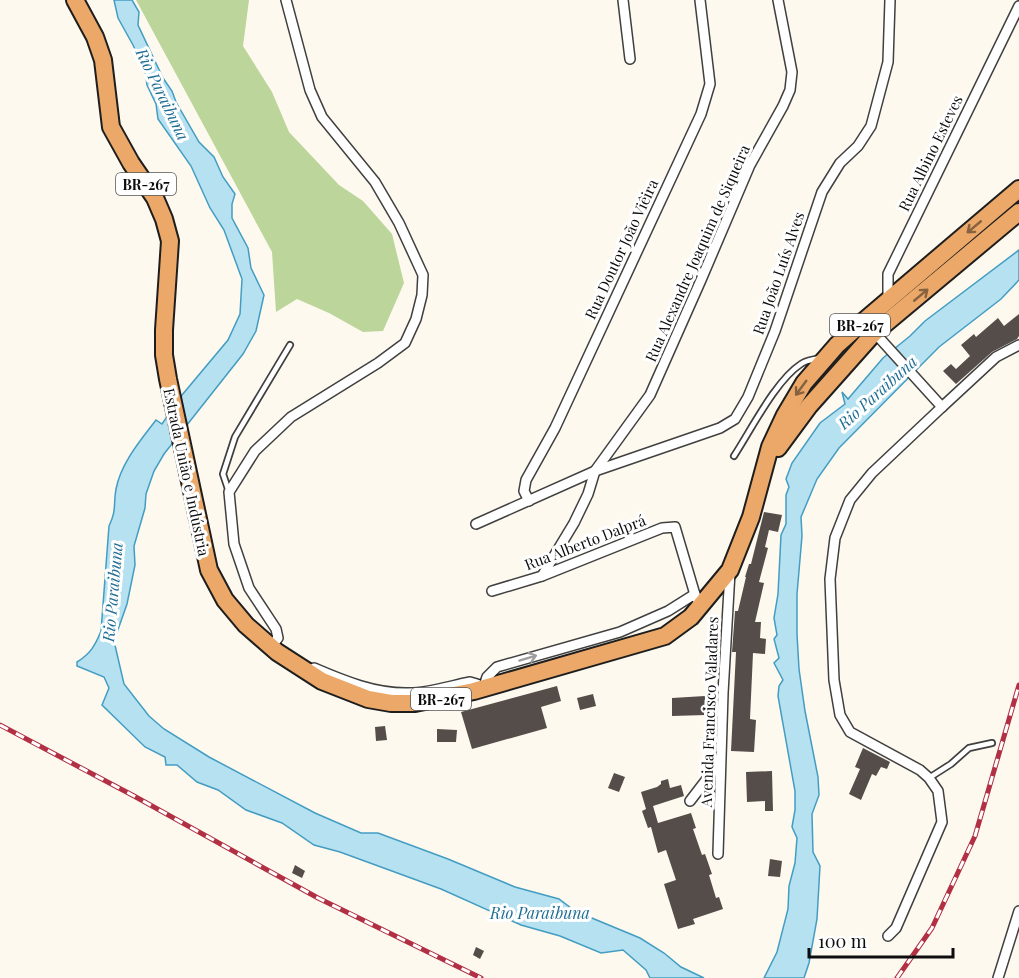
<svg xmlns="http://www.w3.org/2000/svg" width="1019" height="978" viewBox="0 0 1019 978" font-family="'Playfair Display',serif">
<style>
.forest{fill:#bbd59b}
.water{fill:#b6e1f1;stroke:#439dc2;stroke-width:1.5}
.building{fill:#544d4a}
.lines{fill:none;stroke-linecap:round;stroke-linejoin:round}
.service-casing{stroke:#404040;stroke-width:8}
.minor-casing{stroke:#404040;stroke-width:12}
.trunk-casing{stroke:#1e1e1e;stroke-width:20}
.service{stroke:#fff;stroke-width:4.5}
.minor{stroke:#fff;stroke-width:9}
.trunk{stroke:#eba868;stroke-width:16}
.rail-casing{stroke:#b13044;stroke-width:5}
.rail{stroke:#fff;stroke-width:3;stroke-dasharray:9;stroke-linecap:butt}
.oneway{stroke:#87623f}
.oneway2{stroke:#9e9e9e}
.labels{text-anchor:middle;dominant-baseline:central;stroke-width:6;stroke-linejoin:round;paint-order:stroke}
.shield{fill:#fff;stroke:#565656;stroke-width:1.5}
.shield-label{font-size:14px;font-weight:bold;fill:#0d0d0d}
.street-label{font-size:15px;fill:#0d0d0d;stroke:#fff}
.water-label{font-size:16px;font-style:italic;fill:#206e94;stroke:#fff}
</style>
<rect width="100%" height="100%" fill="#fef9ee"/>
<polygon class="forest" points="136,0 249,0 243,46 272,92 289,132 339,185 363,201 392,234 404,283 383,331 363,332 329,313 297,299 276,312 272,252"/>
<g class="water">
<path d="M114,0h18l7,12 -1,13 25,53 9,13 4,11 23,40 15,15 9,20 12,17 -3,10v14l16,30 3,20 13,27 -8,36 -13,23 -79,100 -10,17 -8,23 -1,14 -11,38 1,19 -8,39 -13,37 10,43 25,32 15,13 45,28 106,56 46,20h17l70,26 67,28 44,12 16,12 65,27 24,15 17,14 23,11h-54l-4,-8 -23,-20 -22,3 -41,-17 -39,-11 -80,-36 -101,-37 -26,-7 -32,-22 -36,-13 -28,-20 -21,-8 -20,-17h-11l-1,-8 -20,-10 -43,-42 7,-17 -5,-11 -27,-11v-4c13,-8 18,-16 24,-31l8,-105c8,-17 4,-20 7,-37 5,-26 24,-48 40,-69l6,4 20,-29 46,-55 12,-26 2,-35 -18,-49 -14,-22 -19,-42 -33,-47 -2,-15 -9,-19 -2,-15 -12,-25 -15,-27z"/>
<polygon points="1019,250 1019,280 1001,299 939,347 839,448 817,479 801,517 802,536 797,594 797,634 799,669 805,711 818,777 819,795 812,814 813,852 820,866 817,919 809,963 804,978 764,978 777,952 788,909 789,886 795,863 797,838 792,827 795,810 795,791 778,696 779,686 783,680 774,663 779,658 774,639 777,635 774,618 778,594 781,535 786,524 786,495 789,487 786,479 792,463 820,423 845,404 842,392 848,399 883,358 910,336 925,321"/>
</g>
<g class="building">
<polygon points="1019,314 1019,336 1017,339 992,352 956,384 943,371 951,364 956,369 970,356 961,345 974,334 976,337 998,318 1004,326"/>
<polygon points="764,512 782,515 778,532 769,530 765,547 768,548 759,582 764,583 755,622 761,622 760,638 766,639 765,654 753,653 750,719 756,720 754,752 731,751 736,652 732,652 735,611 738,611 746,577 745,577 749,564 751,564"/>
<polygon points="557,686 561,701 541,707 547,728 472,749 461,712"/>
<polygon points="593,694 596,706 580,710 577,698"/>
<polygon points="705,696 706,715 672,716 672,698"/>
<polygon points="385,726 387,740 376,741 375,727"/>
<polygon points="437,729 457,730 456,742 437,742"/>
<polygon points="863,748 890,762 887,769 881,767 876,776 872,774 861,800 849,794 860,769 855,767"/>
<polygon points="772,771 773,811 765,811 765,801 747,802 746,772"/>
<polygon points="614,773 625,777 619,792 608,788"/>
<polygon points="668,779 670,788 681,785 684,796 653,806 658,823 691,813 696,828 693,829 702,855 705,854 712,874 709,875 716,898 719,897 723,909 693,919 695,924 678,929 664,884 676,880 666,850 658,853 651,827 648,828 642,811 646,809 641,792 657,787 661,784 661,781"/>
<polygon points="770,859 782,861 780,877 768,876"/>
<polygon points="295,865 305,871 302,878 292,873"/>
<polygon points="476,947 484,951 480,959 473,955"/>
</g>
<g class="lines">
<g class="service-casing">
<g id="service">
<path d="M734,456c17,-26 42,-76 67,-92 5,-4 12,-4 18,-6"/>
<polyline points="229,492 223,474 235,437 290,345"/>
<polyline points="929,778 951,764 969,748 992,743"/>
</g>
</g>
<g class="minor-casing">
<g id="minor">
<polyline points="623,0 630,59"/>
<polyline points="888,300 888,274 1019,6"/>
<polyline points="873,331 942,407 872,473 850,500 835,538 830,579 834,680 840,715 850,732 920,770 929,778 938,791 942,822 896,928 888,936"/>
<polyline points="942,407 996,357 1019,345"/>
<polyline points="529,501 524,491 526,480 555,428 701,114 710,84 700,0"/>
<polyline points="476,524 595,471 720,428 735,419 748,397 775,331 822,192 840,163 858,146 871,126 888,62 890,0"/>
<polyline points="542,576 574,523 588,494 595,471 650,395 701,280 750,165 783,106 790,90 792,72 778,0"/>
<polyline points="492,591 542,576 662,528 675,527 696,598"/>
<polyline points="268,646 273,644 278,638 276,629 249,588 234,544 229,492 255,451 291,417 378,363 405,343 416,319 422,295 423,275 399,223 375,182 322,117 310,90 286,0"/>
<path d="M314,668c30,13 62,26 95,25 20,0 41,-7 61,-11l7,2 6,5 4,-12 10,-10 123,-35 48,-21 27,-17"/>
<polyline points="690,801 710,775 720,758"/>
<polyline points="718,854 723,693 730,572"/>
<polyline points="998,978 1019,911"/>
</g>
</g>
<g class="trunk-casing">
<g id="trunk">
<polyline points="75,0 95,37 103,60 111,127 131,163 155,198 164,219 170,241 164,330 164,355 168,379 209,570 225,600 246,625 277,652 322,681 368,699 391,703 415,703 474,691 665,636 691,617 730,570 751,517 770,447 785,415 804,383 837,345 865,320 1019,189"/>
<polyline points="778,448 809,406 874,333 1019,212"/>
</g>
</g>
<use href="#service" class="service"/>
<use href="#minor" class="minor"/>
<use href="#trunk" class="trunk"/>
<g class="rail-casing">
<g id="rail">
<polyline points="0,725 134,796 318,898 481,978"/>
<polyline points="897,978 932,928 975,836 1019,685"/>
</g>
</g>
<use href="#rail" class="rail"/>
</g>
<defs><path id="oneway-shaft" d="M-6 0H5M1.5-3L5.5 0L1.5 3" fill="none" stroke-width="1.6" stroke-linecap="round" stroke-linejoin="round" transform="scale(1.5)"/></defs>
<g class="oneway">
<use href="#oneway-shaft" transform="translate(974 227) rotate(140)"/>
<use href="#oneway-shaft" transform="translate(921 295) rotate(-40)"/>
<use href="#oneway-shaft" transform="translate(801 388) rotate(126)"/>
</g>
<use class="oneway2" href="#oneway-shaft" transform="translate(528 658) rotate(-17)"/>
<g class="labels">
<g class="shield">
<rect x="116" y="173" width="60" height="22" rx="4.5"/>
<rect x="830" y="314" width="60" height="22" rx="4.5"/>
<rect x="411" y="688" width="60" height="22" rx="4.5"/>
</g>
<g class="shield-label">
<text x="146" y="184">BR-267</text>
<text x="860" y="325">BR-267</text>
<text x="441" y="699">BR-267</text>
</g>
<g class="street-label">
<text transform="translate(930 153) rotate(-64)">Rua Albino Esteves</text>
<text transform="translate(621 249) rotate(-65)">Rua Doutor João Viêira</text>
<text transform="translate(697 253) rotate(-66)">Rua Alexandre Joaquim de Siqueira</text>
<text transform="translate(778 273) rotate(-71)">Rua João Luís Alves</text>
<text transform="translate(187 472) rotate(78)">Estrada União e Indústria</text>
<text transform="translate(585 542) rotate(-21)">Rua Alberto Dalprá</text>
<text transform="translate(709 712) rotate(-88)">Avenida Francisco Valadares</text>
</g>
<g class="water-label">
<text transform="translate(163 94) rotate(64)">Rio Paraibuna</text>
<text transform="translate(877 392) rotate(-42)">Rio Paraibuna</text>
<text transform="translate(112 592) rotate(-85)">Rio Paraibuna</text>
<text x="540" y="912">Rio Paraibuna</text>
</g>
</g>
<path d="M809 948v9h144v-9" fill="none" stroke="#0d0d0d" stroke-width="3"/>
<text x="818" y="948" font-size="18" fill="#0d0d0d" stroke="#ffffff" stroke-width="4.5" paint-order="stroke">100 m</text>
</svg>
